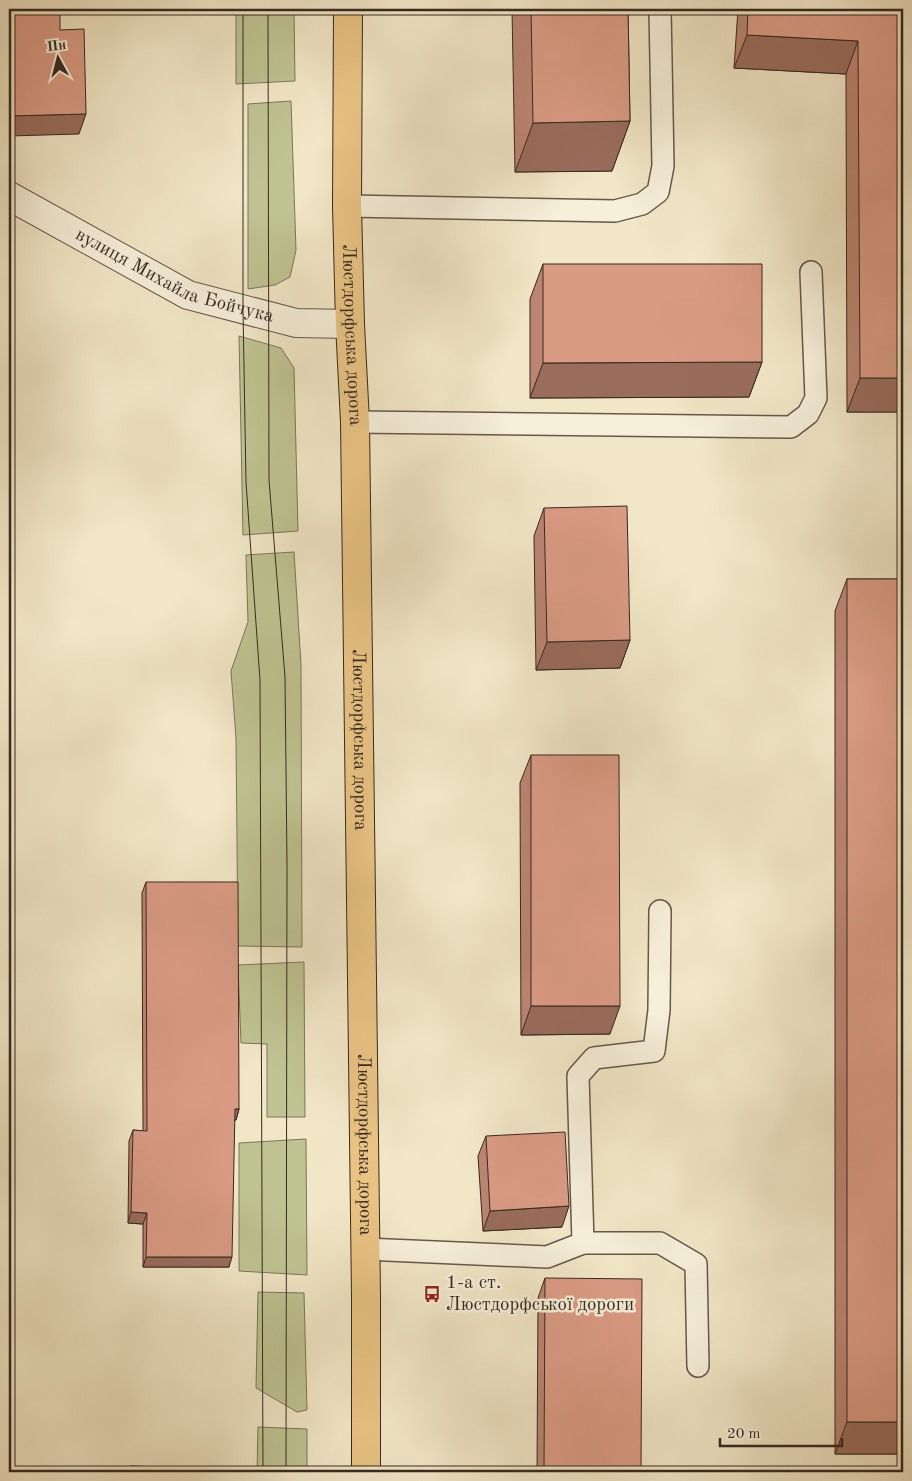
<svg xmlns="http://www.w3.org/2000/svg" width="912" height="1481" viewBox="0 0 912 1481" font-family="'Old Standard TT',serif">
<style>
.green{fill:#bfc392;stroke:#7a765a}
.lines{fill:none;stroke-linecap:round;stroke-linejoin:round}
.service-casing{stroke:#65584a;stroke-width:24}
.minor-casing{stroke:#65584a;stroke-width:30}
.primary-casing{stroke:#362921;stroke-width:30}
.service{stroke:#f6efda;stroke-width:21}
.minor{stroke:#f6efda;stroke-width:28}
.primary{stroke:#e8c383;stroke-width:28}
.tram{stroke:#362921;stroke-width:1}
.wall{fill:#bb8572;stroke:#362921}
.shaded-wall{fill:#996c5c;stroke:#362921}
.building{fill:#da9b84;stroke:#362921}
.labels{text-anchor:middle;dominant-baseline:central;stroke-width:5;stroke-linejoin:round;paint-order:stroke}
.street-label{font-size:19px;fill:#362921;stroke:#f6efda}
.poi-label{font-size:19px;fill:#362921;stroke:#f6efda;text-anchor:start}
</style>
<rect width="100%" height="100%" fill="#f1e6c6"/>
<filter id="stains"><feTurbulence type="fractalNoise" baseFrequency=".004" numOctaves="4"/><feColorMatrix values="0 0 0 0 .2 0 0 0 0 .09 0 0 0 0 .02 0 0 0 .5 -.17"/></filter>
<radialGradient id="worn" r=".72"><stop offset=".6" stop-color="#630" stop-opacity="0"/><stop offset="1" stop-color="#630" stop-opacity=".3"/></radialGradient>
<g class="green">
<polygon points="236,9 294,9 295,81 236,84"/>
<polygon points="291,101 296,250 290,277 275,285 248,289 248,104"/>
<polygon points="239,336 281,348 294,368 298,531 243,535"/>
<polygon points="294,552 301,665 302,947 238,946 236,738 231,671 248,622 246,555"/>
<polygon points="304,962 305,1117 267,1117 267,1044 241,1043 238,965"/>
<polygon points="306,1139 307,1275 239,1271 239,1143"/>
<polygon points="258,1292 304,1293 307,1410 297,1412 256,1388"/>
<polygon points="258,1427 307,1429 307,1472 257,1472"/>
</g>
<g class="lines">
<g class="service-casing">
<g id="service">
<polyline points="347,206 615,211 642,204 658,192 663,166 660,9"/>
<polyline points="355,422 791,427 808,414 816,398 811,272"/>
<polyline points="583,1243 660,1243 696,1264 698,1366"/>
<polyline points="365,1249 547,1257 583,1243 578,1076 594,1058 654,1051 659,1010 660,911"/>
</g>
</g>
<g class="minor-casing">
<g id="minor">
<path id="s1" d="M9,196l179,99 108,28 54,1"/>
</g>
</g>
<g class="primary-casing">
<g id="primary">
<path id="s2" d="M348,9l-1,197 3,118 5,98 11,875v175"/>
</g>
</g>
<use href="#service" class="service"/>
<use href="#minor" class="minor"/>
<use href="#primary" class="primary"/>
<g class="tram">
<polyline points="243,9 243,310 246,482 260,680 263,1472"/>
<polyline points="268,9 269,480 285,677 287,864 286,1472"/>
</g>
</g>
<g class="wall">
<polygon points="512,9 628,9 630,121 612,171 515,172"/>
<polygon points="738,9 903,9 903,412 847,412 846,74 734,68"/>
<polygon points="543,264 762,362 749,397 530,398 530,299"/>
<polygon points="544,508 630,640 620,668 536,670 534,536"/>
<polygon points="847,579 903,579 903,1454 835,1454 835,611"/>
<polygon points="531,755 610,1034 521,1035 520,783"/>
<polygon points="146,882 239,1109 236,1120 234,1120 229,1267 143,1267 143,1224 128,1223 129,1141 133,1130 143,1131 142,893"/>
<polygon points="486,1136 562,1227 483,1231 478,1156"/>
<polygon points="545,1278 641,1468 639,1472 537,1472 538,1298"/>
</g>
<g class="shaded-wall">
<polygon points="747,35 858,41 846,74 734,68"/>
<polygon points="86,114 79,134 9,136 9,116"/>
<polygon points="630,121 612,171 515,172 533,123"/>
<polygon points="762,362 749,397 530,398 543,363"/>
<polygon points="860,378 903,378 903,412 847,412"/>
<polygon points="630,640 620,668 536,670 547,642"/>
<polygon points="531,1006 620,1006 610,1034 521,1035"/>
<polygon points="235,1109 239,1109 236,1120 231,1120"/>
<polygon points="569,1206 562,1227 483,1231 490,1211"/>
<polygon points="131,1212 147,1213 143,1224 128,1223"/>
<polygon points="146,1257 232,1257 229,1267 143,1267"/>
<polygon points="847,1422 903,1422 903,1454 835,1454"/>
<polygon points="544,1468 641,1468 639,1472 542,1472"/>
</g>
<g class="building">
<polygon points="9,9 60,9 60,30 84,29 86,114 9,116"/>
<polygon points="531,9 628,9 630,121 533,123"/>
<polygon points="748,9 903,9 903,378 860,378 858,41 747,35"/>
<polygon points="543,264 762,264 762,362 543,363"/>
<polygon points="627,506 630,640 547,642 544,508"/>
<rect x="847" y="579" width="56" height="843"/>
<polygon points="531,755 619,755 620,1006 531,1006"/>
<polygon points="146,882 238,882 239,1109 235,1109 232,1257 146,1257 147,1213 131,1212 133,1130 147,1131"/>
<polygon points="565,1132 569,1206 490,1211 486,1136"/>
<polygon points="545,1278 642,1279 641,1468 544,1468"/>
<polygon points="130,1466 226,1469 225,1472 130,1472"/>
</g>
<defs>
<g id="bus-bare" transform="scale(1.35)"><path d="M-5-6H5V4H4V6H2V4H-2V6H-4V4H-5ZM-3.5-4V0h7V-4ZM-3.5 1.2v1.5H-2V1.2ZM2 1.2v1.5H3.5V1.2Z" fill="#8f2418" stroke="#f6efda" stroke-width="2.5" paint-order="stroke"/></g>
</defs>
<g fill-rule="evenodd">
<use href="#bus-bare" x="432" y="1294"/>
</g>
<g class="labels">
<g class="street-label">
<text stroke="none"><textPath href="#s1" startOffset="185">вулиця Михайла Бойчука</textPath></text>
<text stroke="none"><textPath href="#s2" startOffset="326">Люстдорфська дорога</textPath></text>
<text stroke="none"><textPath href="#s2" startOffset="731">Люстдорфська дорога</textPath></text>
<text stroke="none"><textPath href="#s2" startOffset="1136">Люстдорфська дорога</textPath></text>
</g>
<g class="poi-label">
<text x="446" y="1283">1-а ст.<tspan x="446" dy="22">Люстдорфської дороги</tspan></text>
</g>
</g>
<rect width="912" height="1481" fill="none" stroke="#f1e6c6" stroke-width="30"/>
<rect x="10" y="10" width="892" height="1461" fill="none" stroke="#362921" stroke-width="2.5"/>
<rect x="15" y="15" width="882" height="1451" fill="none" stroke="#362921"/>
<g transform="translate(58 58) rotate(353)" stroke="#f6efda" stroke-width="4" paint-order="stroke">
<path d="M0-4L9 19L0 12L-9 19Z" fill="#362921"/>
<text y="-8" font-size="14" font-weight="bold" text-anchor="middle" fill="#362921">Пн</text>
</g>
<path d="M720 1438v8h122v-8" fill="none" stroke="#362921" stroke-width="2.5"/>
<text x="727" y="1438" font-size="15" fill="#362921" stroke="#f6efda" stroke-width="4" paint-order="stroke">20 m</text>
<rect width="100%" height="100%" filter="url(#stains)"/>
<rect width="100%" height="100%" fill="url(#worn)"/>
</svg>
